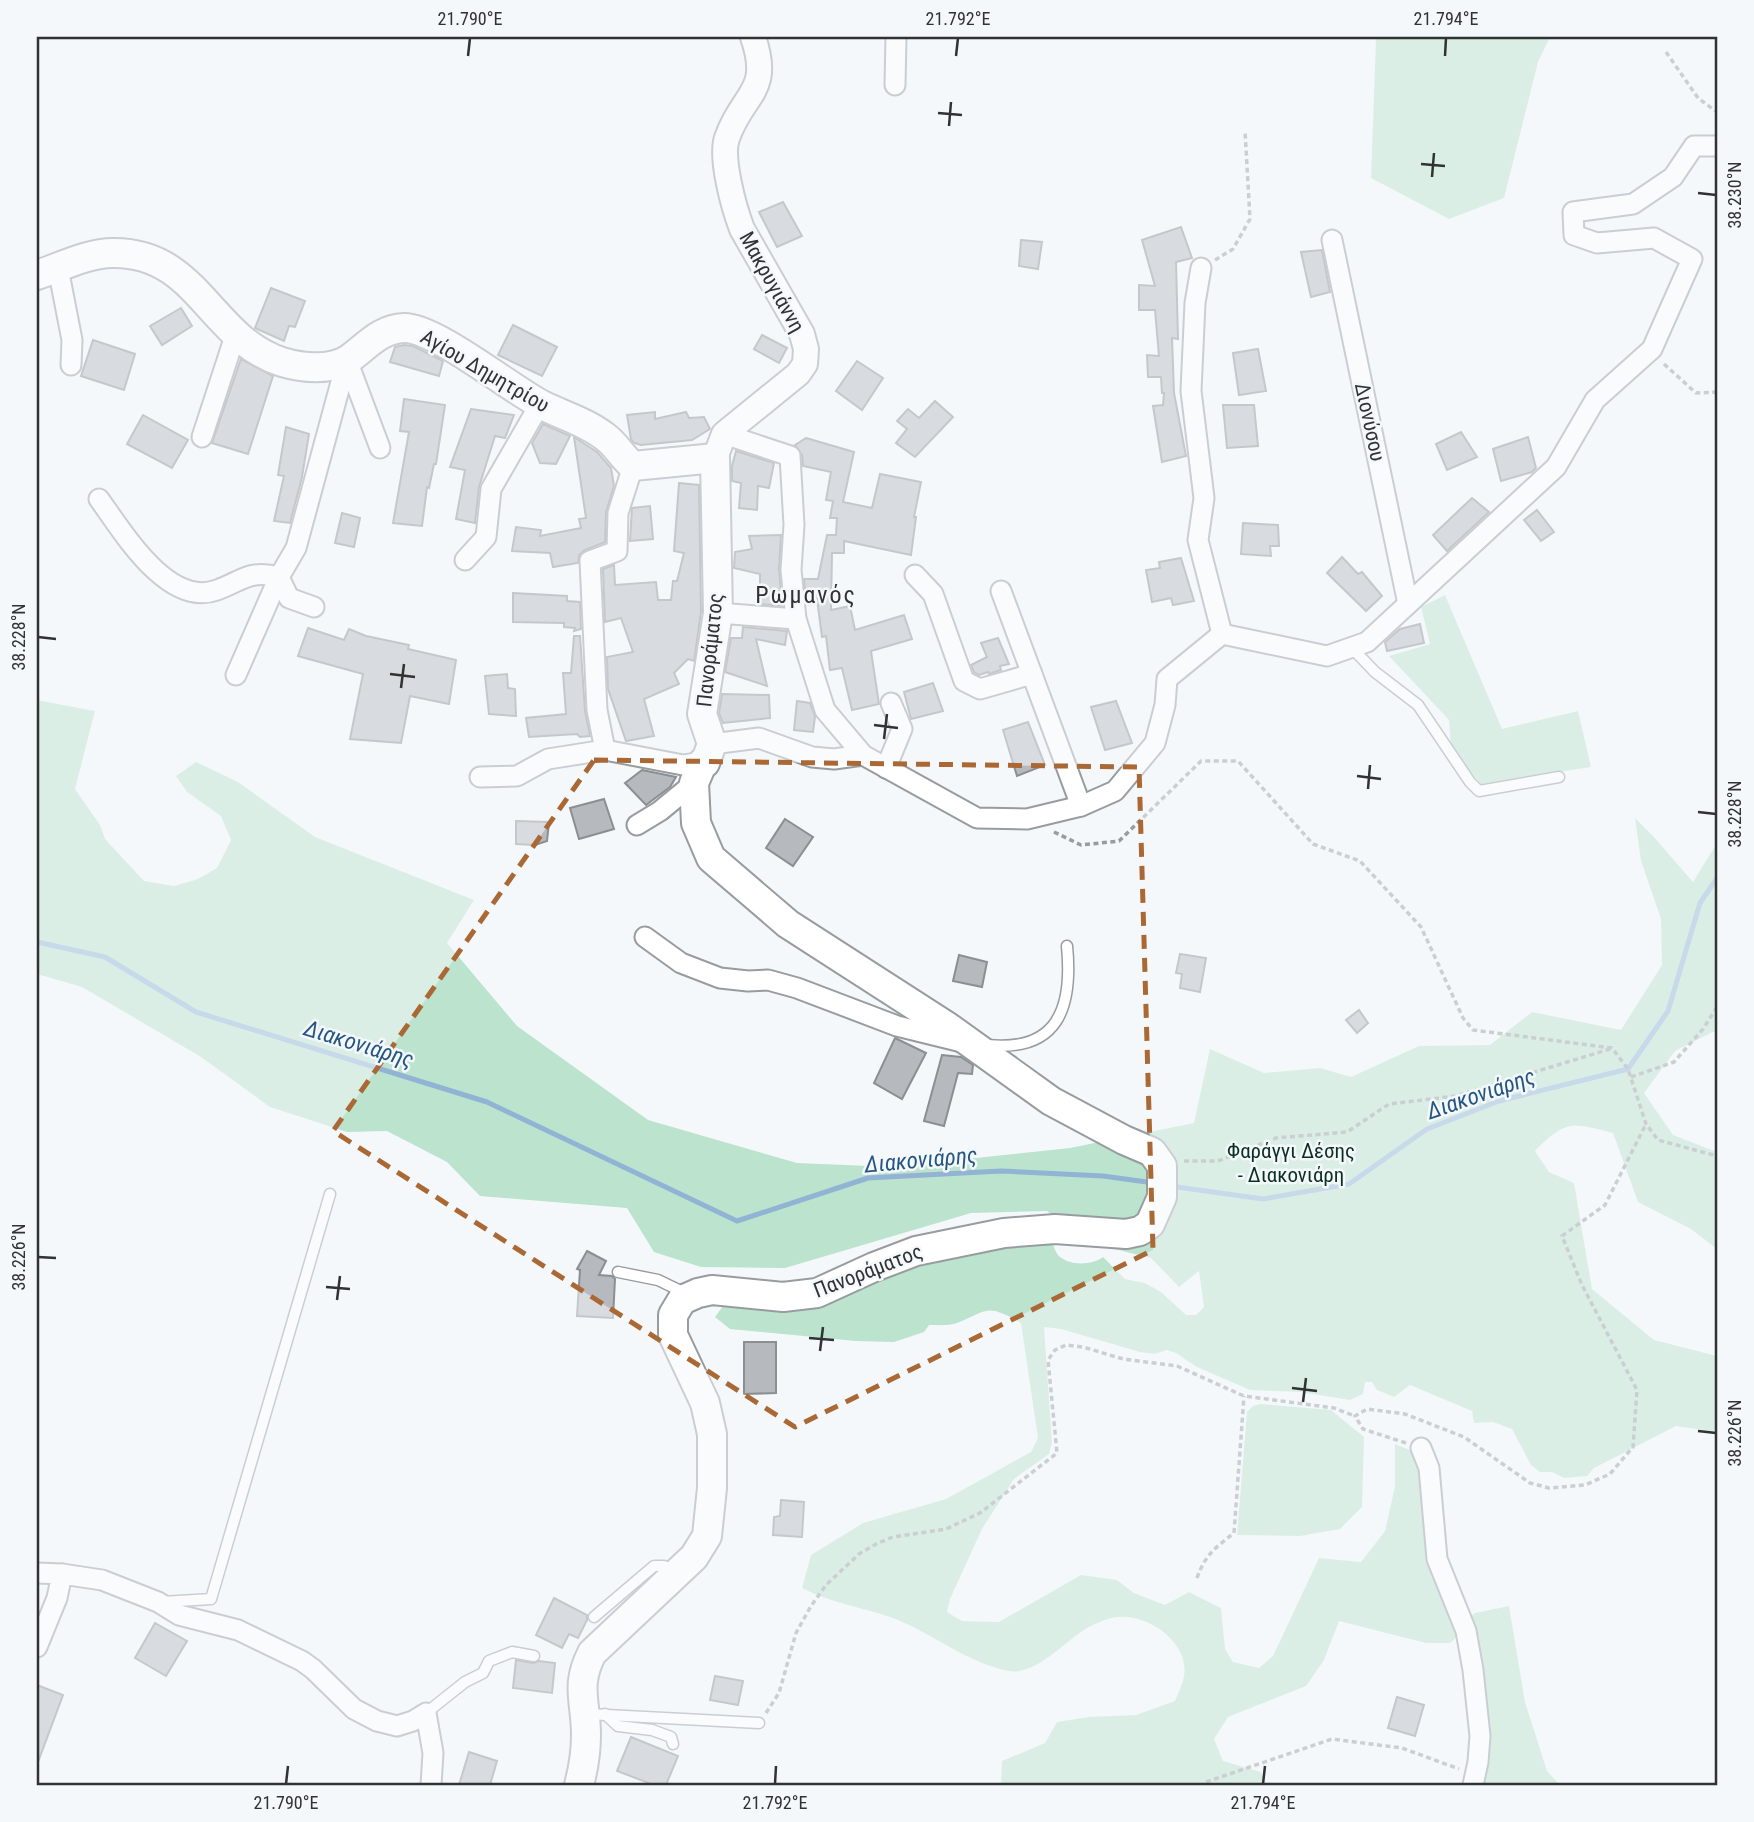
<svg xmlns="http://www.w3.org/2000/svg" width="1754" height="1822" viewBox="0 0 1754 1822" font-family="'Roboto Condensed',sans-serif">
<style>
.green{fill:#bbe3cd}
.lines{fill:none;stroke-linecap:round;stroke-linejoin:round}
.stream{stroke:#92b3d4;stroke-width:5}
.building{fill:#b6b9bd;stroke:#8b8e92;stroke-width:2}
.service-casing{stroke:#989c9f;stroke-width:13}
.minor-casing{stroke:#989c9f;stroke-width:23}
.tertiary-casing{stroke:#989c9f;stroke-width:28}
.secondary-casing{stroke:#989c9f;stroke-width:32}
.path{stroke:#999c9f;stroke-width:3.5;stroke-dasharray:5 3.5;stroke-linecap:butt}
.service{stroke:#fff;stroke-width:10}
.minor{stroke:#fff;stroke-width:19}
.tertiary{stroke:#fff;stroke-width:24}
.secondary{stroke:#fff;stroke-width:28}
.marked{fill:none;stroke:#aa6834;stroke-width:5;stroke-dasharray:14 9;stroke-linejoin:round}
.ticks{fill:none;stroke:#303233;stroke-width:2.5}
.labels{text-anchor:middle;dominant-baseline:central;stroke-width:5;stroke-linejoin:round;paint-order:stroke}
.street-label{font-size:21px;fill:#303233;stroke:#f4f8fb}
.park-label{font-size:21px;fill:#0a3120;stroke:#f4f8fb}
.water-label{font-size:23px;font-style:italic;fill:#255581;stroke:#f4f8fb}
.quarter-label{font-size:24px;letter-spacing:2px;fill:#303233;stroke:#f4f8fb}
.neatline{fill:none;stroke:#303233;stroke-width:2.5}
.ticks-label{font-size:18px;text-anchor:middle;fill:#303233}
</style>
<rect width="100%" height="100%" fill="#f4f8fb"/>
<g class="green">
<polygon points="1383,37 1550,37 1538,62 1504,198 1449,219 1371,178 1376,39"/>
<polygon points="1445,595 1502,729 1578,711 1591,767 1481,784 1451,747 1449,720 1389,656 1430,644 1421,607"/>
<path d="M37,700l58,11 -20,78 25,36 5,14 39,42 30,5 24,-7 19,-11 14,-28 -10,-24 -34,-24 -11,-16 20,-14 42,20 77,55 159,63 -27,43 70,83 131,94 149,43 96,4 177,-19 124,-25 16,-74 54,24 56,-5 31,9 68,-31 71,-1 42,-33 89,18 41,-65 -1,-46 -20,-58 -6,-43 18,18 40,46 24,-39v187l-42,21 -31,42 29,42 44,17v97l-26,-20 -53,-27 -25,-69c-40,-10 -47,-14 -78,18l14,21 25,11 18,106 62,51 63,16v76l-41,-6 -82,42 -7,8 -23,2 -12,-6h-12l-9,-7 -19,-36 -19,-7 -19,1 -2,-12 -62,-26 -16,12 -17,-7 -5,-8h-7l-2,12 -13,6 -50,-8 -50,-2 -53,-23 -21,-14 -9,-3 -13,4 -14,-2 -79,-23 -17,-2 8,115 -3,12 -35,25 -32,50 -32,70 -3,13 15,9 37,1 82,-47 36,5 17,13 31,12 24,-13 32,16 4,41 8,13 26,6 14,-12 46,-98 42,4 24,-31 10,-45v-42l17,7 9,19 37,166 -8,7h-24l-87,-22 -15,39 -18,26 -78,31 -14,22 9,22 38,11 5,13h-265l1,-24 43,-18 12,-21 32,-5 47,-2 39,-14c3,-8 8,-17 9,-25 6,-35 -41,-66 -72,-58 -8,2 -18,6 -25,10 -21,12 -51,48 -78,43 -42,-8 -77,-38 -116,-53 -31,-11 -62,-15 -91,-30l9,-33 52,-32 83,-24 85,-47 7,-14 -17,-115c-35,-20 -32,-13 -64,0 -8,3 -19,2 -28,2l-5,7 -30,10 -38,-1 -126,-12 -15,-12 8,-11 13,-4 188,-48 128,-12c2,5 4,12 8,15 11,9 33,8 43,0l22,22 20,4 16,9 25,23h10l8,-8 -5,-36 -20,16 -28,-29 -61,-15 -43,-32 -76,2 -186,55 -84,-1 -47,-15 -27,-44 -147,-12 -33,-34 -60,-31 -40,1 -77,-25 -69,-50 -119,-70 -45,-13z"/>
<polygon points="1260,1404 1331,1410 1364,1437 1362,1507 1340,1529 1300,1536 1237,1535 1247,1412 1253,1406"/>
<polygon points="1509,1606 1525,1702 1547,1771 1560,1785 1489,1785 1485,1783 1466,1619 1475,1613"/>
</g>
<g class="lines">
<g class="stream">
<polyline points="37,942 105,957 196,1012 487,1102 737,1221 868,1178 1001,1171 1103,1176 1154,1183"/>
<polyline points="1170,1186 1263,1199 1349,1184 1427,1129 1499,1101 1628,1069 1668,1011 1700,903 1717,878"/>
</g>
</g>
<g class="building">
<polygon points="783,202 802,236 777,247 759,212"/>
<polygon points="1181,227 1192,258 1176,262 1178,339 1172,338 1174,393 1186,456 1162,462 1153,406 1163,405 1164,393 1162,393 1161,377 1148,377 1147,355 1159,356 1155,310 1139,310 1139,285 1155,286 1142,240"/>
<polygon points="1021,240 1042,242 1038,269 1019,266"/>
<polygon points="1322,250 1330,292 1311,297 1301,252"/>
<polygon points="271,288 305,301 295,327 289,326 284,341 255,328"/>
<polygon points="181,308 192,326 162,345 150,326"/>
<polygon points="513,325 557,347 542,376 498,355"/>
<polygon points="762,335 787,348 779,363 754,349"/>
<polygon points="93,340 135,354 124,390 81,376"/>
<polygon points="404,345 413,346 443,361 439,376 390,362 395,347"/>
<polygon points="1258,349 1266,391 1239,395 1233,353"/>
<polygon points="241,359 273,376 248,454 212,443"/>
<polygon points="857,361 883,378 862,410 836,391"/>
<polygon points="404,399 445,405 436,464 434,464 429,488 427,487 422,526 393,523 409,432 400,431"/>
<polygon points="935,401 953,417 915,457 896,443 907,429 897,421 908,409 919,418"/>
<polygon points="1223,405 1254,405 1258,446 1227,448"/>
<polygon points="471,409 514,415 505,438 495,436 479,487 475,523 456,519 465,470 450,467"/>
<polygon points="655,412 655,419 686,412 689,418 704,417 710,429 692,440 641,445 634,443 631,439 627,415"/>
<polygon points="143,415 188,440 172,468 127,444"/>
<polygon points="543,424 570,436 556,464 540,463 532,443"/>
<polygon points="286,427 309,434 302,477 290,523 274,521 284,476 278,475"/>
<polygon points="1461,432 1477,457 1447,470 1436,444"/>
<polygon points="574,437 597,452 611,468 614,486 606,512 605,542 585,550 579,555 578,563 553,567 550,553 512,551 516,527 541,530 540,536 581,528 579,519 586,518"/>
<polygon points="1528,437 1536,468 1532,472 1501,481 1493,449"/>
<polygon points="806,438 854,452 843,502 872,508 880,474 921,482 914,517 916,517 911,555 844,541 844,553 832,553 831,610 850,606 855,630 904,615 912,639 871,651 879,704 852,710 842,668 830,670 826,636 822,637 817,599 806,601 804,579 818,579 827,535 836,535 837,518 830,518 833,501 826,500 831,472 803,466 802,455 795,445"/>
<polygon points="736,451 774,463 769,488 758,486 757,510 739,508 741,483 732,481 732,466"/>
<polygon points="679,483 699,485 701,612 694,661 688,659 674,673 679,684 644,699 654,736 626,741 608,689 607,657 633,652 621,618 605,622 603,569 614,565 615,585 656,582 658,600 671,600 673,581 677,581 684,553 674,551"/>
<polygon points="1472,498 1489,512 1447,551 1433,535"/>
<polygon points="650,506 653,539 630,541 632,508"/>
<polygon points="1537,510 1554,532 1541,541 1524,520"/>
<polygon points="342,513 360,518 354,547 335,543"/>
<polygon points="1243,523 1278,525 1279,546 1270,546 1271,556 1241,554"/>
<polygon points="781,535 779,569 782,606 760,604 760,574 734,568 735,552 752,549 749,536"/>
<polygon points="1342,557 1358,574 1362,572 1382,596 1366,611 1327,573"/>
<polygon points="1181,558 1194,601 1173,605 1171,598 1152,602 1146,570 1160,568 1159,562"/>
<polygon points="513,593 567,596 567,601 580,602 581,629 574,631 575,628 564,627 564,623 513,622"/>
<polygon points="1420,624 1424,643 1387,651 1385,642 1400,629"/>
<polygon points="743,627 787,631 785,645 756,639 767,686 725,672 731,638 742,638"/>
<polygon points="308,628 344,640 349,629 366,636 409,645 408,649 456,660 449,704 410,696 401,743 350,739 363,674 298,656"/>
<polygon points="574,636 580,636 585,711 590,736 580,737 577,734 529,737 526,718 566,714 563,673 571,673"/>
<polygon points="998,638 1009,664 1000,666 1001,670 989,674 988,672 979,675 974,672 971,665 987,657 981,643"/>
<polygon points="507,674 508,688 515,689 516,716 489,714 485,676"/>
<polygon points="933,683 943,711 911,719 904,692"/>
<polygon points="722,694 769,695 770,718 723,723 719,713"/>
<polygon points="797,701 810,703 815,716 813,732 794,730"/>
<polygon points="1116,701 1132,743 1105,750 1091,707"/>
<polygon points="1028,722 1045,765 1017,776 1003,730"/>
<polygon points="642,770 676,777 670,787 646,805 625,783"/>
<polygon points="604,799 614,829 579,839 570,808"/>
<polygon points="785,819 813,837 793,866 766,848"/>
<polygon points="516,821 549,822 547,841 535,845 516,844"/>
<polygon points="1180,954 1206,958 1200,992 1180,988 1182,974 1176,973"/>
<polygon points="959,955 987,962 982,987 953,981"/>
<polygon points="1359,1010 1368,1023 1357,1033 1346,1020"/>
<polygon points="895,1038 926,1053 902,1099 874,1083"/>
<polygon points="942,1055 961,1057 973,1065 972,1074 958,1073 944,1126 924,1121"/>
<polygon points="587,1251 606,1261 599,1275 612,1276 615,1279 613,1318 577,1316 580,1270 577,1269"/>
<polygon points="744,1342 776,1342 776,1393 744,1394"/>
<polygon points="781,1500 804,1502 802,1537 773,1535 774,1517 780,1516"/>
<polygon points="554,1598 587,1615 587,1620 578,1638 569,1634 562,1648 536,1635"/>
<polygon points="155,1623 187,1641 166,1676 135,1658"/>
<polygon points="516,1660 533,1663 539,1661 555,1663 552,1693 513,1688"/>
<polygon points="715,1676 743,1681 738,1705 710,1700"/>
<polygon points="37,1685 63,1695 38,1762 37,1762"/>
<polygon points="1397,1697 1424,1705 1415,1736 1388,1728"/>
<polygon points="631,1737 678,1756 666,1785 654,1785 617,1771"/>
<polygon points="469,1752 497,1761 490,1785 459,1785"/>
</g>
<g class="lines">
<g class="service-casing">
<g id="service">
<polyline points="1352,648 1375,672 1418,705 1470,782 1479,791 1559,777"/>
<path d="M988,1045c70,7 85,-37 79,-99"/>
<polyline points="618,1272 658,1280 687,1294"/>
<polyline points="162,1602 211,1599 330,1194"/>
<polyline points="594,1617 654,1566 664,1566 675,1572"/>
<polyline points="426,1713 465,1682 483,1673 489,1661 512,1652 534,1656"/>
<polyline points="588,1714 759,1723"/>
<polyline points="605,1714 618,1726 652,1730 671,1737 673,1744"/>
</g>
</g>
<g class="minor-casing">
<g id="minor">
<polyline points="895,85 896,37"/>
<polyline points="1332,240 1408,604"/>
<polyline points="58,268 72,340 71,365"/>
<polyline points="1201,268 1195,303 1191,391 1204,498 1198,540 1222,634"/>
<polyline points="347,360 380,448"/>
<polyline points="724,434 790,456 794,525 791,570 796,619 825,710 863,755 977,818 1027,819 1081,806 1115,791 1155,743 1165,705 1167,679 1222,634"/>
<polyline points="202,437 235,336"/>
<polyline points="633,466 618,513 617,551 590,561 597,710 605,750 683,765 703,762"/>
<path d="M99,499c24,33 69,109 118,91 25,-9 33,-21 62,-13l10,21 25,9"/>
<polyline points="465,560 486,537 491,489 540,404"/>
<polyline points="915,575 933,594 964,681 980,689 1032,674"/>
<polyline points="1001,591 1081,806"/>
<polyline points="718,613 796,619"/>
<polyline points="1222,634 1327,656 1367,642 1556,467 1595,400 1652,349 1692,259 1654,238 1597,243 1574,235 1573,212 1633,204 1673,177 1694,146 1717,146"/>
<polyline points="236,675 279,577 296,548 347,360"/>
<polyline points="712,744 759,738 812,757 834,759 863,755"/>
<polyline points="886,768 902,729 891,703"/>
<polyline points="480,777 517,776 548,759 605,750"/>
<polyline points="637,825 660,811 694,783"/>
<polyline points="645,937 681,963 720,978 748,981 768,980 797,988 897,1026 962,1042"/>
<polyline points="1421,1448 1429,1468 1437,1559 1466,1631 1473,1670 1480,1736 1478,1762 1473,1785"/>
<polyline points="37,1573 62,1574 57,1598 37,1647"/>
<polyline points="62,1574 102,1580 158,1602 179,1615 238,1630 302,1661 313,1669 354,1709 377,1721 397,1726 413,1721 426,1713 433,1753 431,1785"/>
</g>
</g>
<g class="tertiary-casing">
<path id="tertiary" d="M715,458l9,-24 74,-60 7,-10 1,-15 -4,-15 -60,-105c-8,-21 -22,-71 -15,-91 16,-46 45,-45 26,-101"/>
</g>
<g class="secondary-casing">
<path id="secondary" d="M37,275c24,-8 51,-22 76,-22 85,-1 97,86 169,109 20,6 48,9 67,-3 18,-13 31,-30 55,-31 30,-1 107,61 138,77 20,10 44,17 62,31 12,8 18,21 29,30l82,-8 3,155 -16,101 10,30 -7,19 -2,-1 -9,21 2,40 15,35 77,66 160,103 103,74 73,39 28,12 10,14v31l-12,27 -10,7 -14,3 -71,-5 -51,4 -88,18 -42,16 -57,26 -34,4 -71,-7 -14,3 -16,7 -9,15v20l32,68 7,31v54l-5,48 -13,21 -102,96c-17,33 -6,48 -6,82 0,17 -3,35 -7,50"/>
</g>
<g class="path">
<polyline points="1666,52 1698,98 1717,112"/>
<polyline points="1215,260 1233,249 1250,219 1245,131"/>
<polyline points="1664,364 1696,393 1717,392"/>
<polyline points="1054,832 1081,845 1119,841 1201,761 1238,761 1313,844 1360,861 1421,927 1463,1018 1473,1030 1612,1048 1628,1069 1646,1124 1658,1140 1717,1156"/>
<polyline points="1631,1077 1674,1062 1703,1029 1717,1007"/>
<polyline points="1184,1161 1218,1161 1276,1138 1347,1132 1389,1104 1456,1096 1610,1049"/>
<polyline points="1406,1443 1363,1429 1355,1416 1367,1409 1405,1414 1464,1437 1530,1483 1549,1488 1585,1485 1610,1474 1633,1447 1637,1390 1582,1285 1562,1236 1605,1205 1646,1124"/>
<path d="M1197,1578c8,-23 18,-30 37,-45l10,-137"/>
<polyline points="766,1713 779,1693 796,1633 811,1606 826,1585 859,1554 878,1543 893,1537 946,1529 980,1513 1057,1453 1048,1360 1055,1350 1066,1345 1083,1347 1123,1359 1177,1366 1244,1396 1334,1408 1355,1416"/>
<polyline points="1206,1782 1332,1739 1402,1748 1459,1769"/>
</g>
<use href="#service" class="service"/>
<use href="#minor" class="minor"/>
<use href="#tertiary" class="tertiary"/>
<use href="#secondary" class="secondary"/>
</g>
<path d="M0 0H1754V1822H0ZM594,760l545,7 14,483 -358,177 -462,-296z" fill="#f4f8fb" fill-opacity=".55" fill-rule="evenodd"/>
<path class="marked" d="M594,760l545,7 14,483 -358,177 -462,-296z"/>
<path class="ticks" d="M468,56l2,-18M956,56l2,-18M1445,56l1,-18M938,113l24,2M949,126l2,-24M1421,164l24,2M1432,177l2,-24M1698,193l18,2M38,637l18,2M390,674l25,3M401,688l3,-24M874,725l24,3M884,739l3,-25M1357,776l24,3M1368,789l2,-24M1698,812l18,2M38,1257l18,1M326,1287l24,2M337,1300l3,-24M809,1338l25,2M820,1351l3,-24M1292,1388l25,3M1303,1402l3,-24M1698,1431l18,2M286,1784l2,-18M775,1784l1,-18M1263,1784l2,-18"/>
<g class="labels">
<g class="street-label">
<text transform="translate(772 282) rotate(61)">Μακρυγιάννη</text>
<text transform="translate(485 371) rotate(30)">Αγίου Δημητρίου</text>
<text transform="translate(1370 422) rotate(78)">Διονύσου</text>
<text transform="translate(710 650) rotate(-84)">Πανοράματος</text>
<text transform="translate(868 1271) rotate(-21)">Πανοράματος</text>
</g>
<g class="park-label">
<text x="1291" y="1151">Φαράγγι Δέσης<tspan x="1291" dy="24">- Διακονιάρη</tspan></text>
</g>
<g class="water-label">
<text transform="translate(359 1044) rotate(17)">Διακονιάρης</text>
<text transform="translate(1481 1094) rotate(-19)">Διακονιάρης</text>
<text transform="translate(921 1160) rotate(-5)">Διακονιάρης</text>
</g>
<g class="quarter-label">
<text x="806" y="595">Ρωμανός</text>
</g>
</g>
<rect width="1754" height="1822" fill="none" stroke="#f4f8fb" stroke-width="77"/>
<rect x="38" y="38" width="1678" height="1746" class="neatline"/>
<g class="ticks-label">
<text x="470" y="25">21.790°E</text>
<text x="958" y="25">21.792°E</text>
<text x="1446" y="25">21.794°E</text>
<text transform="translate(1735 195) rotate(-90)" y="6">38.230°N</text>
<text transform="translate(19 637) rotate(-90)" y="6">38.228°N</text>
<text transform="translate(1735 814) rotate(-90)" y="6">38.228°N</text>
<text transform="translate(19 1257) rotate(-90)" y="6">38.226°N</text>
<text transform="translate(1735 1433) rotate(-90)" y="6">38.226°N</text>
<text x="286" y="1809">21.790°E</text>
<text x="775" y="1809">21.792°E</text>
<text x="1263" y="1809">21.794°E</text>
</g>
</svg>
